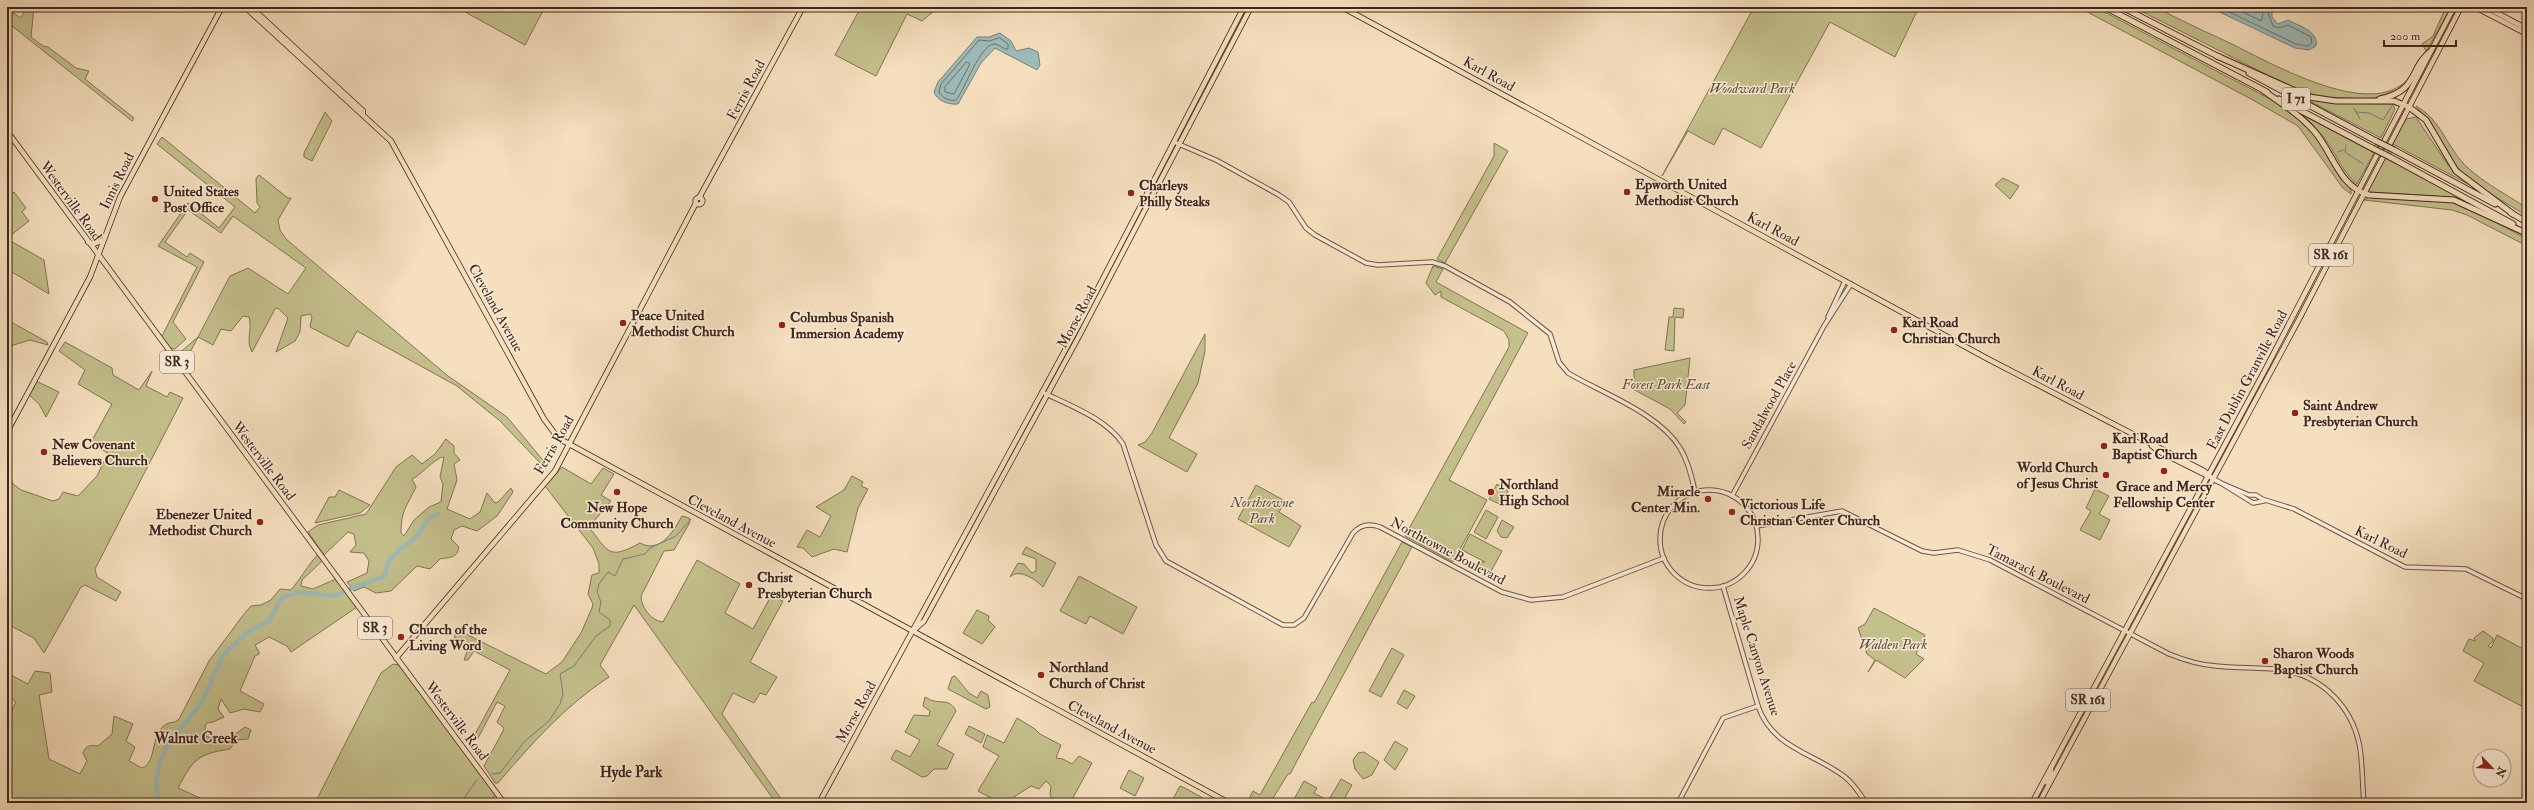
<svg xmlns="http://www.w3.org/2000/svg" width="2534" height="810" viewBox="0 0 2534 810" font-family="'IM FELL Double Pica',serif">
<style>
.green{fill:#c4c08c;stroke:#827454;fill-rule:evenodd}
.water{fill:#9ebbb9;stroke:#78807b}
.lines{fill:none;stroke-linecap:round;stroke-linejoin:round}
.shore{stroke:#6e716b;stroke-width:1}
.stream{stroke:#78807b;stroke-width:1}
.river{stroke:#9ebbb9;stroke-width:4.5}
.minor-casing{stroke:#6d5545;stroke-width:5.5}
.major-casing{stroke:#3f271d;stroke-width:6}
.highway-casing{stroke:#3f271d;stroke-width:7}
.minor{stroke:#f9ead5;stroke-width:3.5}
.major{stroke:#f6dfbe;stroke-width:4.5}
.highway{stroke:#f6dfbe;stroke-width:5}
.highway-bridge-casing{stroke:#3f271d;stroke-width:7;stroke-linecap:butt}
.highway-bridge{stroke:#f6dfbe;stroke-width:5}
.poi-dot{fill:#8f2418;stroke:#f9ead5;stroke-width:1.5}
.labels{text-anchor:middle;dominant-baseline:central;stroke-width:3;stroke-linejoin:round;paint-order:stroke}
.shield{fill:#f9ead5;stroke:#776254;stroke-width:1}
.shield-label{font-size:13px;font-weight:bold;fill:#3f271d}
.street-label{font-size:14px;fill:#3f271d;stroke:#f9ead5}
.park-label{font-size:14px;font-style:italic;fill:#604d39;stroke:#f9ead5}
.poi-label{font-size:14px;font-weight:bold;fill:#3f271d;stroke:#f9ead5;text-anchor:start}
.neighbourhood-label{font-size:15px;font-weight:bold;fill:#3f271d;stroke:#f9ead5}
</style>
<rect width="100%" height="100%" fill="#f6dfbe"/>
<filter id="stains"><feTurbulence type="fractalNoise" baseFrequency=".005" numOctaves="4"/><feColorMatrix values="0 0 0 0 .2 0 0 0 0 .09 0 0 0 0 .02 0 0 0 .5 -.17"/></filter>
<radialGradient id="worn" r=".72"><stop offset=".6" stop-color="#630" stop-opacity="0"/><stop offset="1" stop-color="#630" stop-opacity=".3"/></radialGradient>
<g class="green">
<polygon points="27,7 34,7 31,37 43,46 48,47 76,68 89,71 85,79 134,118 132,121 7,22 7,9 21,18"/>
<polygon points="456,7 545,7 525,45"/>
<polygon points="861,7 939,7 922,21 907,14 876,76 835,55"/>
<polygon points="1754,7 1919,7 1895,57 1830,22 1761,148 1723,128 1714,145 1688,131 1662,176"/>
<path d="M2078,7h17c43,23 86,45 129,68 28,15 62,29 84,53 18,18 25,43 43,62v4l-8,-6 -45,-62 -47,-27z"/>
<path d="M2133,7h22c25,13 51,25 77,37 38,19 125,68 166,43 13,-7 20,-23 28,-36l-4,-7 11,-8 13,-29h5l-38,68 -13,15 -29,9 -49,-2 -25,-7z"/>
<polygon points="2298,95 2337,103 2393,104 2395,109 2381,138"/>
<path d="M2416,106c26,14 31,43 52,62 18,16 39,27 59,40v8c-23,-15 -51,-28 -70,-49 -16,-18 -25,-43 -41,-61z"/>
<path d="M2292,109l82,44 -17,31c-14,-11 -19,-27 -30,-42 -9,-14 -22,-23 -35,-33z"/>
<polygon points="325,112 332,121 312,161 304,157 304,153"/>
<polygon points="2416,117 2448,165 2468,184 2393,144 2406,119"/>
<path d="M162,137l93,76 5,-6 -3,-4 -1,-25 3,-3 29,23h3l-13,22 2,10 6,9 162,137 59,41 40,48v3h-2l-45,-47 -43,-35 -100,-55 -9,16 -38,-20 2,-10 -2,-3 -9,2 -1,16 -5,9 -19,11 12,-34 -10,-10 -3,1 -23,43c-7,-14 1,-21 -3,-35l-6,-1 -12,15 -10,-2 -8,16 -15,-8 -15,29 -6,-11 21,-18 32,-61 18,-8 40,26 18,-26 -73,-52 -12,17 -33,-23 -23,32 22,15 3,-4 14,9 -31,60 13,17 -11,10 -6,-1 -8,-10 36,-71 -39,-21 30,-43 31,25 16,-21 -78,-63z"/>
<polygon points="1494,143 1508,151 1445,263 1437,259 1494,156"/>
<polygon points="2385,158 2468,202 2467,203 2437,196 2368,192"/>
<polygon points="2003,178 2019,186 2010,199 1995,185"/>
<polygon points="14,192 26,208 22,212 29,221 7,238 7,196"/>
<polygon points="2370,197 2452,202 2477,212 2527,239 2527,246 2467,215 2452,210 2364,200"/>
<polygon points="7,239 44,260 49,294 7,269"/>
<polygon points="1433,266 1443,269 1436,282 1528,333 1449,480 1487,500 1453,562 1405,536 1509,347 1509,340 1504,331 1441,297 1441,291 1435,295 1426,283"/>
<polygon points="1674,308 1684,309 1683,318 1675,317 1674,351 1665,350 1669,317 1673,317"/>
<polygon points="11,322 47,342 48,345 30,340 7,347 7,326"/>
<polygon points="1205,334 1205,351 1198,383 1169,438 1197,454 1187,472 1138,445 1145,442 1152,433"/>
<polygon points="65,342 112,368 113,375 139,390 152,371 146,386 167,397 170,392 183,398 95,569 97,577 121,592 116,601 85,585 81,587 44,653 34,638 7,624 7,471 13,484 21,490 53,501 59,499 63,492 78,496 97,476 108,453 90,444 112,404 78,384 85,370 59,351"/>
<polygon points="1690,358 1685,405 1677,413 1686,422 1684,424 1670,409 1631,388 1634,379 1634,370"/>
<polygon points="36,381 59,392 46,417 39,404 29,395"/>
<path d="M446,439l8,7v7l6,7 -6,4 3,16 -10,29 23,10 10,-7 7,-19 8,10 3,-1 13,-14 2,4 -16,24 -20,15 -15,-5 -8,4 -3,9 8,8c-2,12 -10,10 -19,12l-10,10 -13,-3 -26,25 -15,2 -12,-6 -10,4 -7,-9 20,-9 2,-12 -5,-8 -14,-1 6,-7 -2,-11 -6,-2 -24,23 -16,-23 10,-7 48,-11 30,-47 16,-12 10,9 13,-10zM444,457l-4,20 3,7 -2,18 -12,5 -15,13 -10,16 -3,-3c0,-23 6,-27 15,-46l-4,-8c9,-4 25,-23 32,-22z"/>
<path d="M562,467l29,17 12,-16 11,6 -13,21 10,6 -22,26c20,26 20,33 51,16 20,11 34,-12 42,-27l7,2 1,4 -16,28 -10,1 -23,45c0,11 10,25 22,26l34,-62 43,24 -15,29 28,16 18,-33 12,5 -33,61 27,15 -11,18 -6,-2 -6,10 -21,-10 -11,21 62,89h-8l-142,-198 -34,60 9,12c-43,28 -78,67 -111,106h-3l-11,-17 19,-35 1,-3 -7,-6 8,-16 -8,-4 -19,36 -4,-2 36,-66 -36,-19 -6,9h-4l4,-11 -14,-7 2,-13 90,45 16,-12 19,-29 11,-25 1,-4 -5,-10 4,-19 7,-2v-9l-6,-16 -48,-62z"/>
<polygon points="852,476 863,482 861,486 868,489 858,508 847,552 834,549 812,557 803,548 797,547 807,530 820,537 831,516 816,507 844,490"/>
<polygon points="1497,484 1508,491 1501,505 1489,499"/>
<polygon points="1256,485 1285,501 1279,512 1301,526 1289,547 1238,519"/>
<polygon points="2095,489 2109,496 2099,514 2110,520 2100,540 2080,530 2091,511 2086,508"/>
<polygon points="339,490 370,505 360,513 315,523 329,497 335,497"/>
<polygon points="1486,510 1498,517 1486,539 1474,532"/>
<polygon points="1502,520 1514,527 1507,538 1501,537 1497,531"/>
<polygon points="1470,534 1502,551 1488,577 1478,572 1481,562 1485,562 1462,550"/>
<polygon points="1402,542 1412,547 1290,774 1288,774 1270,803 1247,803 1253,791 1260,795 1312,702 1314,703"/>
<path d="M1026,547l30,16 -13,24c-8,-8 -24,-19 -33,-10l8,-14 6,1 8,9 4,-2v-12l-14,-5z"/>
<path d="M318,554l4,7 -20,19 -1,6 12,3 23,-10 21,28 -66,45 -4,-6 -18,-9 -14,8 4,7v2l-4,2 -15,35 24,13 -4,8 -16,-3 -14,4 -9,-14 -3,10 6,8 -11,5 -6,1 -2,3 1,10 17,7 22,-16 6,3 -3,9 -12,1 -6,9c-32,5 -37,10 -52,39l33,15h-204v-83l9,-18 -9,-7v-22l21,11 7,-13 15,2 2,19 -13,3 10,64 31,15 7,-13 -4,-8c3,-8 7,-8 15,-7l14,-12 2,-18 19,8 -7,17 9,6 -6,14 13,7c17,-5 6,-45 33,-46l4,-3 30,-58 35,-47 7,-8 10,-1 10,-5 9,-11 11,1c10,-12 16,-23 27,-36z"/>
<polygon points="1079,576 1137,607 1123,634 1090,616 1086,624 1060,611"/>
<polygon points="1874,608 1925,635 1916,654 1924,659 1905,678 1876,660 1868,672 1875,660 1867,654 1858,628 1865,624"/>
<polygon points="977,610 989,616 988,620 995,627 982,644 963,633"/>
<polygon points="2483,631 2493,638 2493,641 2488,646 2491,648 2497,635 2527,651 2527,709 2474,681 2484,663 2463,651 2469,639 2475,641 2474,638"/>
<polygon points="1392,648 1404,655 1381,697 1369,691"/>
<polygon points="393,664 399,665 496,795 486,803 315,803 381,673"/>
<polygon points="955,676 969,693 977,698 981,691 988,695 990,707 986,709 948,689 952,677"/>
<polygon points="1404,690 1415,696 1407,709 1397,703"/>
<path d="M925,697c3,1 6,4 9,4 8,2 16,-2 22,10l-19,34 17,9 -7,15h-13l-7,7 -5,1 -31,-18 5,-9 14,7 10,-17 -15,-8 9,-17 15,1 1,-5 -7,-5z"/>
<polygon points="1017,718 1035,729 1040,734 1061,745 1056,758 1063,759 1072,764 1079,756 1092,763 1070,803 1053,803 1050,794 1051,786 1046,781 1039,789 1031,786 1014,797 1021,803 990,803 991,798 978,791 999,756 983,747 987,735 1004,743"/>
<polygon points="969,726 985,734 981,743 965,734"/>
<polygon points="1395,741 1408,749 1395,770 1384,760"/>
<polygon points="1364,752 1379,762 1372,775 1363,779 1355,769 1353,760 1358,753"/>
<polygon points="1129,770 1144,778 1135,796 1120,788"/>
<polygon points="1341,779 1352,785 1342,803 1327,803"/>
<polygon points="1304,781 1317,788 1314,793 1325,799 1323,803 1292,803"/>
<polygon points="1180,786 1183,787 1212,803 1171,803"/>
</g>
<g class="water">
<path d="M2209,7h58l5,3v7l6,7 10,-4c11,6 31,11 28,26l-7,4 -14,-2z"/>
<path d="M1000,33l11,8 5,10 13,-3 9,4 2,13 -3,5 -42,-22 -14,15 -23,41c-9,1 -21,-3 -24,-12l4,-10 39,-45h12z"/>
</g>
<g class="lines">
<g class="shore">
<polyline points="2219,7 2296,44 2308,46 2312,43 2311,37 2288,25 2279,28 2273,26 2266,7"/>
<polyline points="2233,7 2261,21 2263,15 2261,7"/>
<path d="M1000,38l8,6v5c-5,1 -8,-5 -14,-5 -14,1 -29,45 -38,56 -6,2 -15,-3 -17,-8l2,-8 38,-44 10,1z"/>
<polygon points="967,62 970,64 954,94 945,92 945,87"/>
</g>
<g class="stream">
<polyline points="2354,108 2360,119"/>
<polyline points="2356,112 2369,113 2383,120 2392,106"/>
<polyline points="2346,145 2345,152 2363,164"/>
<polyline points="2338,152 2343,150"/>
<polyline points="492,774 500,773 525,741 549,721 560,704 563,694 560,674 574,666 596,636 610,626 610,620 599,612 601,602 597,592 599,584 608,572 615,576 623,559 645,554 650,548 676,536 691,519"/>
<polyline points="456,803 462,801 477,780"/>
</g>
<g class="river">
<path d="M350,589l35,-13c1,-20 16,-26 30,-38 10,-10 7,-18 23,-24"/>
<polyline points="178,732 202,702 223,655 248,632 269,621 282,597 300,592 335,596 344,592"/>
<path d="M160,803c-9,-20 1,-53 15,-68"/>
</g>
<g class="minor-casing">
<g id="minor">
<path d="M1174,142l42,18 63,35 10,7 17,26 9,7 51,28 12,2 54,-3 13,4 65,36 40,32 9,28 9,11c34,20 92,41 112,75 8,13 12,29 15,44"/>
<polyline points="1828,317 1845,281"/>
<path d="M1042,392c27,13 65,27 81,52l33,101 10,16 117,64h11l10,-7 49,-85c7,-8 16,-10 27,-6l122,65 29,8 32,-3 101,-39"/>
<polyline points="2216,480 2253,503 2264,501"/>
<polyline points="2216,481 2249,495 2256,495 2262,499 2294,509 2405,567 2466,569 2527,599"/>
<circle cx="1709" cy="539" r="49"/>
<polyline points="1732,496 1824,326 1851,284"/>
<path d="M1757,526l85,-15 80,40 12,2 24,-3 32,10 179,94c15,6 31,11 47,12 24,3 49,0 72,5 36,8 63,36 71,72 4,19 3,40 5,60"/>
<path d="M1723,586l35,120c14,42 56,47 87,71 9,7 15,17 21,26"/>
<polyline points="1678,803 1723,718 1758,706"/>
</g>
</g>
<g class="major-casing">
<g id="major">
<polyline points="245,7 391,141 544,419 558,438 1229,803"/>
<polyline points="251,7 363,111 363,114"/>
<polyline points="1342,7 1988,359 2204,471 2213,479"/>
<polyline points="2475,7 2527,34"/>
<polyline points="2486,7 2527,29"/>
<polyline points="7,131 504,803"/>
<circle cx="699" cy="201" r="3.5"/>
<polyline points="699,198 803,7"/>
<polyline points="88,242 94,244 103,240"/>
<polyline points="7,432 90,277 120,197 222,7"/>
<polyline points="2152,446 2160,452 2208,476"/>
<polyline points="913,631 924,621 1078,338 1251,7"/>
<polyline points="396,658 555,471 696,203"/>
<polyline points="2047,783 2051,774 2051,768"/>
<polyline points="819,803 1082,319 1244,7"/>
<polyline points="2032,803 2265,370 2454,7"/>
<polyline points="2039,803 2297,323 2461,7"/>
</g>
</g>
<g class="highway-casing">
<g id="highway">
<polyline points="2105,7 2267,92"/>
<polyline points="2122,7 2219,57"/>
<polyline points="2217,56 2309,97 2336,101 2394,101 2409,107 2426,120 2456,171 2513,214"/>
<polyline points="2249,73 2376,141"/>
<path d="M2264,91c17,12 36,24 50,40 19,21 24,55 55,64l85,5 72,33"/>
<polyline points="2279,99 2372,148"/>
<path d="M2380,99c39,-8 29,-31 51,-48"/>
<polyline points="2394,150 2495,204"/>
<polyline points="2390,157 2513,224"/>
<polyline points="2511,213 2527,222"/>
</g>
</g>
<use href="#minor" class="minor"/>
<use href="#major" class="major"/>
<use href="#highway" class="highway"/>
<g class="highway-bridge-casing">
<g id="highway-bridge">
<polyline points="2376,141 2394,150"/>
<polyline points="2372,148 2390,157"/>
</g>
</g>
<use href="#highway-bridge" class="highway-bridge"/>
</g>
<g class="poi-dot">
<circle cx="1627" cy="192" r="4"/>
<circle cx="1131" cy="193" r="4"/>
<circle cx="155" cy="199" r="4"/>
<circle cx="623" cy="323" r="4"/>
<circle cx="782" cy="325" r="4"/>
<circle cx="1894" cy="330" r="4"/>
<circle cx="2295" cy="413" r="4"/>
<circle cx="2104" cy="446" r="4"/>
<circle cx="44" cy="452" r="4"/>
<circle cx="2164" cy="471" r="4"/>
<circle cx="2106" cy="475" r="4"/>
<circle cx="617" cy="492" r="4"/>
<circle cx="1491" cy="492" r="4"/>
<circle cx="1708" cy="499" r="4"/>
<circle cx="1732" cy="512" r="4"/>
<circle cx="260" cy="522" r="4"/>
<circle cx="749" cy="585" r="4"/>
<circle cx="401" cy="637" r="4"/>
<circle cx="2265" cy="661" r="4"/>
<circle cx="1041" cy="675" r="4"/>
</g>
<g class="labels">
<g class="shield">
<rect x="2282" y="88" width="28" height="22" rx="3"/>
<rect x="2309" y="244" width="44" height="22" rx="3"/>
<rect x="160" y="351" width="34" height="22" rx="3"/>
<rect x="358" y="617" width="34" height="22" rx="3"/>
<rect x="2066" y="689" width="44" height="22" rx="3"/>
</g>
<g class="shield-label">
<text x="2296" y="99">I 71</text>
<text x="2331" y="255">SR 161</text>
<text x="177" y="362">SR 3</text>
<text x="375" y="628">SR 3</text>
<text x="2088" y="700">SR 161</text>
</g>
<g class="street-label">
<text transform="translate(1489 74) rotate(29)">Karl Road</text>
<text transform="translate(746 90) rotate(-62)">Ferris Road</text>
<text transform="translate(117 181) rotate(-64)">Innis Road</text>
<text transform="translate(71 201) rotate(54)">Westerville Road</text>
<text transform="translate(1773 229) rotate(28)">Karl Road</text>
<text transform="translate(496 308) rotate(61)">Cleveland Avenue</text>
<text transform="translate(1077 317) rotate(-62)">Morse Road</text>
<text transform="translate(2247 380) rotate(-62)">East Dublin Granville Road</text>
<text transform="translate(2058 383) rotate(28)">Karl Road</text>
<text transform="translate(1769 405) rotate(-61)">Sandalwood Place</text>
<text transform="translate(554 445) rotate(-60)">Ferris Road</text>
<text transform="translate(264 461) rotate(53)">Westerville Road</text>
<text transform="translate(732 521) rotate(28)">Cleveland Avenue</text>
<text transform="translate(2381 542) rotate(26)">Karl Road</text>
<text transform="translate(1448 551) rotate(28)">Northtowne Boulevard</text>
<text transform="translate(2038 574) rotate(27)">Tamarack Boulevard</text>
<text transform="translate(1757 656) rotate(72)">Maple Canyon Avenue</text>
<text transform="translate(856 712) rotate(-61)">Morse Road</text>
<text transform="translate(457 721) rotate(53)">Westerville Road</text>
<text transform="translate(1112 727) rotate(28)">Cleveland Avenue</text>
</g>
<g class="park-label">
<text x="1752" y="88">Woodward Park</text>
<text x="1666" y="384">Forest Park East</text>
<text x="1262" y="502">Northtowne<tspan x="1262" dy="16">Park</tspan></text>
<text x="1893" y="644">Walden Park</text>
</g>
<g class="poi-label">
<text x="1635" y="184">Epworth United<tspan x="1635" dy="16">Methodist Church</tspan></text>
<text x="1139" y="185">Charleys<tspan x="1139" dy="16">Philly Steaks</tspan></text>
<text x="163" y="191">United States<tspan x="163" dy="16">Post Office</tspan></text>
<text x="631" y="315">Peace United<tspan x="631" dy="16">Methodist Church</tspan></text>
<text x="790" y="317">Columbus Spanish<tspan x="790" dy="16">Immersion Academy</tspan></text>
<text x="1902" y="322">Karl Road<tspan x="1902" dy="16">Christian Church</tspan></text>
<text x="2303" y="405">Saint Andrew<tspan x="2303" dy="16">Presbyterian Church</tspan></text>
<text x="2112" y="438">Karl Road<tspan x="2112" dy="16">Baptist Church</tspan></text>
<text x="52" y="444">New Covenant<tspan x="52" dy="16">Believers Church</tspan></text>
<text x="2098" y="467" text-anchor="end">World Church<tspan x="2098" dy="16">of Jesus Christ</tspan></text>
<text x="1499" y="484">Northland<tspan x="1499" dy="16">High School</tspan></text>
<text x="2164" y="486" text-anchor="middle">Grace and Mercy<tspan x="2164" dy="16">Fellowship Center</tspan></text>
<text x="1700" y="491" text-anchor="end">Miracle<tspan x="1700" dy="16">Center Min.</tspan></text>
<text x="1740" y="504">Victorious Life<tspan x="1740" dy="16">Christian Center Church</tspan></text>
<text x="617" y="507" text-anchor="middle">New Hope<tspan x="617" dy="16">Community Church</tspan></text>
<text x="252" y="514" text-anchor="end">Ebenezer United<tspan x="252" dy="16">Methodist Church</tspan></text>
<text x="757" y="577">Christ<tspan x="757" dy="16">Presbyterian Church</tspan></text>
<text x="409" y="629">Church of the<tspan x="409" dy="16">Living Word</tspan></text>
<text x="2273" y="653">Sharon Woods<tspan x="2273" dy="16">Baptist Church</tspan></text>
<text x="1049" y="667">Northland<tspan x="1049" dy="16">Church of Christ</tspan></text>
</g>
<g class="neighbourhood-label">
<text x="196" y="738">Walnut Creek</text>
<text x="631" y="772">Hyde Park</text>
</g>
</g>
<rect width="2534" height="810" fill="none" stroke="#f6dfbe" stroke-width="24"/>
<rect x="8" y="8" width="2518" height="794" fill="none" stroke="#3f271d" stroke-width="2"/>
<rect x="12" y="12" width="2510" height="786" fill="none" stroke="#3f271d"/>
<g transform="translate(2492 768) rotate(115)"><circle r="19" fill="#f9ead5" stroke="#af9c8b"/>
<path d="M0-3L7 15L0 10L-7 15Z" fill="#8f2418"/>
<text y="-6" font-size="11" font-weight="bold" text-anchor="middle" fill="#3f271d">N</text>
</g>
<path d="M2384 40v6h72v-6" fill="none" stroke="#3f271d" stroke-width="2"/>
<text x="2390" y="40" font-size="12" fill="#3f271d" stroke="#f9ead5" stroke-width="3" paint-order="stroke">200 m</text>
<rect width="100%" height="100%" filter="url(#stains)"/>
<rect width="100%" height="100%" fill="url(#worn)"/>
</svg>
